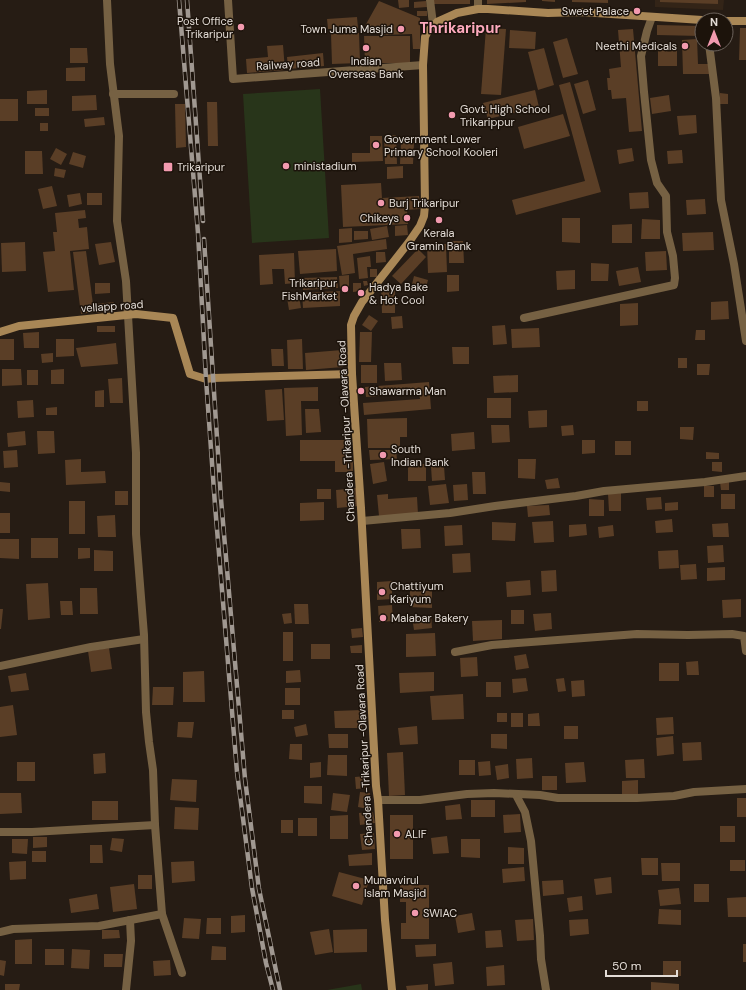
<svg xmlns="http://www.w3.org/2000/svg" width="746" height="990" viewBox="0 0 746 990" font-family="'DM Sans',sans-serif">
<style>
.built{fill:#332417}
.green{fill:#28351a}
.building{fill:#5a3e26}
.lines{fill:none;stroke-linecap:round;stroke-linejoin:round}
.minor{stroke:#766143;stroke-width:8}
.secondary{stroke:#a98756;stroke-width:8}
.rail-casing{stroke:#a09891;stroke-width:4.5}
.rail{stroke:#1c130b;stroke-width:3;stroke-dasharray:9;stroke-linecap:butt}
.poi-dot{fill:#f29aaf;stroke:#1c130b;stroke-width:1.5}
.labels{text-anchor:middle;dominant-baseline:central;stroke-width:3;stroke-linejoin:round;paint-order:stroke}
.poi-label{font-size:11px;fill:#e3dcd6;stroke:#1c130b;text-anchor:start}
.street-label{font-size:11px;fill:#e3dcd6;stroke:#1c130b}
.district-label{font-size:15px;font-weight:bold;fill:#fca9bd;stroke:#1c130b}
</style>
<rect width="100%" height="100%" fill="#261c14"/>
<polygon class="built" points="655,0 724,0 723,10 655,7"/>
<g class="green">
<polygon points="320,89 329,238 252,243 243,94"/>
<polygon points="361,984 362,990 327,990"/>
</g>
<g class="building">
<polygon points="398,0 409,0 409,7 399,8"/>
<rect x="434" y="0" width="36" height="4"/>
<polygon points="487,0 526,0 526,2 487,4"/>
<polygon points="542,0 555,0 555,2 542,1"/>
<polygon points="572,0 608,0 608,3 572,2"/>
<polygon points="660,0 718,0 718,4 660,2"/>
<polygon points="379,1 420,18 420,49 413,49 412,34 383,35 383,32 366,31 365,26"/>
<polygon points="426,1 427,7 414,8 414,2"/>
<rect x="417" y="11" width="10" height="5"/>
<polygon points="357,17 358,28 328,29 327,19"/>
<polygon points="657,25 700,26 700,36 657,35"/>
<polygon points="486,28 506,29 501,95 481,94"/>
<polygon points="740,28 746,28 746,60 739,60"/>
<polygon points="633,29 642,131 629,132 626,98 612,99 611,90 608,90 607,78 610,78 609,69 621,67 618,30"/>
<polygon points="510,30 536,32 535,49 509,48"/>
<polygon points="359,33 360,63 332,64 331,34"/>
<polygon points="364,36 410,36 410,63 365,63"/>
<polygon points="567,38 578,74 563,78 553,42"/>
<polygon points="697,39 698,64 709,64 709,74 683,74 682,40"/>
<rect x="711" y="44" width="10" height="3"/>
<polygon points="283,45 285,70 247,73 246,59 268,57 267,46"/>
<polygon points="70,48 87,48 88,63 70,63"/>
<polygon points="544,48 554,85 538,90 528,52"/>
<rect x="658" y="50" width="19" height="16"/>
<polygon points="323,53 324,66 288,69 287,57"/>
<polygon points="85,67 85,81 66,81 66,68"/>
<polygon points="588,80 596,110 583,114 574,84"/>
<polygon points="570,82 601,192 516,215 512,200 585,181 559,85"/>
<polygon points="47,90 47,104 27,104 27,91"/>
<polygon points="535,90 539,107 488,119 483,103"/>
<polygon points="720,93 728,94 728,104 720,104"/>
<polygon points="96,95 97,110 72,111 72,96"/>
<polygon points="669,95 671,111 652,114 650,98"/>
<rect x="0" y="99" width="18" height="22"/>
<polygon points="207,102 217,102 218,146 208,146"/>
<polygon points="175,104 185,104 186,147 176,148"/>
<rect x="35" y="108" width="14" height="8"/>
<polygon points="563,114 570,136 524,149 518,127"/>
<polygon points="696,115 697,133 679,135 677,116"/>
<polygon points="104,117 105,125 85,127 84,119"/>
<rect x="40" y="123" width="8" height="8"/>
<polygon points="396,135 397,164 385,164 384,136"/>
<polygon points="370,136 382,136 383,161 352,162 352,153 370,153"/>
<polygon points="401,142 414,143 413,164 400,164"/>
<polygon points="56,148 67,154 61,165 50,159"/>
<polygon points="632,148 634,161 619,164 617,150"/>
<polygon points="682,150 683,163 668,164 667,151"/>
<polygon points="25,151 42,151 43,174 25,174"/>
<polygon points="73,152 86,156 83,168 69,164"/>
<polygon points="403,166 403,178 387,179 387,167"/>
<polygon points="55,168 66,170 64,178 54,176"/>
<polygon points="381,183 382,198 419,196 420,209 407,210 408,224 343,227 341,185"/>
<polygon points="52,186 57,206 43,209 38,189"/>
<polygon points="648,192 649,208 630,209 629,193"/>
<polygon points="80,193 82,204 69,207 67,195"/>
<rect x="87" y="193" width="15" height="12"/>
<polygon points="705,199 706,214 687,215 686,200"/>
<polygon points="85,210 86,218 78,219 79,228 87,227 89,249 70,251 74,290 48,292 43,252 55,251 53,232 57,232 55,213"/>
<polygon points="562,218 580,218 580,243 562,242"/>
<polygon points="642,219 660,220 660,239 641,239"/>
<polygon points="632,224 632,243 612,243 612,225"/>
<polygon points="407,225 408,235 395,236 395,226"/>
<polygon points="387,226 389,237 372,240 370,229"/>
<polygon points="352,228 352,242 339,243 339,229"/>
<polygon points="354,231 368,231 368,239 354,240"/>
<polygon points="713,232 714,250 683,251 682,233"/>
<polygon points="386,239 387,249 353,254 355,273 342,275 337,246"/>
<polygon points="449,241 463,241 464,263 449,263"/>
<polygon points="25,242 26,271 2,272 1,243"/>
<polygon points="111,242 115,262 99,265 95,244"/>
<polygon points="446,244 447,272 428,273 427,245"/>
<polygon points="336,249 337,271 300,274 298,251"/>
<polygon points="418,249 426,257 401,284 392,276"/>
<polygon points="86,251 94,312 81,314 73,252"/>
<polygon points="666,251 667,270 646,271 645,252"/>
<polygon points="376,252 385,252 386,262 376,263"/>
<polygon points="294,253 295,283 285,284 284,269 272,269 273,284 260,285 259,255"/>
<polygon points="370,256 371,267 367,267 368,278 359,279 357,258"/>
<polygon points="591,263 609,264 608,281 591,281"/>
<polygon points="638,267 641,282 619,286 616,271"/>
<rect x="370" y="269" width="7" height="8"/>
<polygon points="575,270 575,289 557,290 556,271"/>
<polygon points="349,275 349,288 340,289 339,276"/>
<polygon points="447,275 459,275 459,291 447,292"/>
<polygon points="414,276 428,280 425,291 411,288"/>
<polygon points="337,277 338,288 303,290 302,278"/>
<polygon points="363,281 367,281 368,285 364,286"/>
<polygon points="95,283 110,283 110,293 95,294"/>
<polygon points="353,283 361,283 361,291 353,292"/>
<polygon points="381,287 395,287 395,313 382,313"/>
<polygon points="340,291 340,306 303,308 302,293"/>
<polygon points="299,296 301,308 289,310 287,298"/>
<polygon points="728,301 729,319 711,320 711,302"/>
<polygon points="114,302 114,311 96,313 96,304"/>
<polygon points="638,303 638,325 620,326 620,304"/>
<polygon points="369,315 378,321 371,331 362,325"/>
<polygon points="402,316 403,328 392,329 391,317"/>
<polygon points="505,325 507,344 493,345 492,326"/>
<rect x="97" y="326" width="18" height="6"/>
<polygon points="539,328 540,347 512,348 511,329"/>
<polygon points="696,330 705,330 705,340 695,340"/>
<polygon points="39,332 39,348 24,348 23,333"/>
<polygon points="360,332 372,332 371,362 359,362"/>
<rect x="0" y="339" width="14" height="21"/>
<polygon points="56,339 74,339 74,356 56,357"/>
<polygon points="302,339 303,369 288,369 287,340"/>
<polygon points="116,343 118,364 81,367 76,348"/>
<polygon points="452,347 469,347 469,364 453,364"/>
<polygon points="271,349 283,349 284,366 272,366"/>
<polygon points="342,350 343,367 306,370 305,353"/>
<polygon points="53,353 53,362 42,363 41,354"/>
<rect x="678" y="358" width="9" height="10"/>
<polygon points="384,363 401,363 402,380 385,381"/>
<polygon points="697,364 710,364 709,375 697,375"/>
<rect x="361" y="365" width="16" height="18"/>
<polygon points="2,369 21,369 22,385 2,386"/>
<polygon points="64,369 64,384 51,384 51,370"/>
<rect x="27" y="370" width="11" height="15"/>
<polygon points="518,375 518,392 494,393 493,376"/>
<polygon points="122,378 123,403 110,403 108,379"/>
<polygon points="429,382 431,409 364,415 363,403 420,399 419,393 366,397 365,387"/>
<polygon points="318,387 318,401 301,401 302,435 286,436 284,388"/>
<polygon points="282,389 284,420 267,421 265,390"/>
<polygon points="104,390 104,407 95,407 95,391"/>
<rect x="487" y="398" width="24" height="20"/>
<polygon points="33,400 34,417 18,418 17,401"/>
<rect x="637" y="401" width="11" height="10"/>
<polygon points="57,407 57,415 46,415 46,408"/>
<polygon points="305,409 319,409 321,432 306,433"/>
<polygon points="547,410 547,427 529,428 528,411"/>
<polygon points="407,418 407,437 400,437 400,448 368,448 367,419"/>
<polygon points="491,425 509,425 510,442 492,443"/>
<polygon points="573,425 574,435 562,436 561,426"/>
<polygon points="680,427 694,427 693,440 680,439"/>
<polygon points="25,431 26,445 8,447 7,433"/>
<polygon points="37,431 54,431 55,453 38,454"/>
<polygon points="474,432 475,449 452,451 451,434"/>
<rect x="300" y="440" width="48" height="21"/>
<polygon points="582,440 595,440 595,453 582,454"/>
<rect x="615" y="441" width="16" height="14"/>
<polygon points="17,450 18,467 4,468 3,451"/>
<polygon points="369,450 396,450 397,459 370,460"/>
<polygon points="706,452 719,453 719,459 706,459"/>
<polygon points="81,459 81,472 105,471 106,483 66,485 65,460"/>
<polygon points="518,459 536,459 535,479 518,478"/>
<rect x="335" y="461" width="18" height="11"/>
<polygon points="384,462 387,481 373,484 370,464"/>
<polygon points="712,462 722,462 722,472 712,471"/>
<rect x="408" y="464" width="18" height="17"/>
<polygon points="444,466 445,480 432,481 431,467"/>
<polygon points="472,472 485,472 486,494 473,494"/>
<polygon points="558,478 560,488 547,489 545,480"/>
<polygon points="0,482 10,483 10,492 0,491"/>
<polygon points="720,482 729,482 729,490 721,490"/>
<polygon points="446,484 449,503 430,505 428,486"/>
<polygon points="467,484 468,500 454,501 453,485"/>
<rect x="704" y="486" width="10" height="11"/>
<polygon points="356,488 358,506 337,508 336,490"/>
<rect x="317" y="489" width="14" height="10"/>
<rect x="115" y="491" width="13" height="14"/>
<polygon points="621,493 621,511 609,511 608,494"/>
<polygon points="388,494 388,499 417,497 418,514 379,516 377,495"/>
<rect x="721" y="494" width="14" height="15"/>
<polygon points="661,497 662,509 647,510 646,498"/>
<polygon points="589,499 604,500 604,516 589,516"/>
<rect x="69" y="501" width="16" height="33"/>
<polygon points="324,502 324,520 300,521 300,503"/>
<polygon points="678,502 678,510 665,511 665,503"/>
<polygon points="549,505 550,515 528,517 527,506"/>
<rect x="0" y="513" width="10" height="20"/>
<polygon points="115,515 116,537 98,537 97,516"/>
<polygon points="672,519 673,532 656,533 655,521"/>
<polygon points="553,521 554,542 534,543 532,522"/>
<polygon points="492,522 516,523 515,541 492,540"/>
<polygon points="728,523 729,537 713,537 712,524"/>
<polygon points="586,524 587,535 569,537 569,525"/>
<polygon points="462,525 463,545 445,546 444,526"/>
<polygon points="613,525 614,536 599,538 598,527"/>
<polygon points="401,529 420,529 421,548 402,549"/>
<rect x="31" y="538" width="27" height="20"/>
<polygon points="0,539 19,539 19,559 0,558"/>
<polygon points="723,545 724,562 708,563 707,546"/>
<polygon points="78,548 90,548 90,558 78,559"/>
<polygon points="94,550 113,551 113,571 94,571"/>
<polygon points="678,550 679,568 659,569 658,551"/>
<polygon points="470,553 471,572 453,573 452,554"/>
<polygon points="696,564 697,579 681,580 680,565"/>
<polygon points="725,567 725,580 707,581 707,568"/>
<polygon points="556,570 557,591 542,592 541,571"/>
<polygon points="530,580 531,595 507,597 506,582"/>
<polygon points="392,581 392,599 377,600 377,582"/>
<polygon points="48,583 50,618 28,620 26,584"/>
<polygon points="80,588 97,588 98,614 80,614"/>
<polygon points="410,591 432,591 432,608 409,607"/>
<polygon points="741,599 741,617 723,618 722,600"/>
<polygon points="60,601 72,601 73,615 61,615"/>
<polygon points="294,604 308,604 309,624 295,624"/>
<polygon points="392,605 393,621 379,622 378,606"/>
<polygon points="0,609 3,609 1,629 0,629"/>
<rect x="511" y="610" width="13" height="14"/>
<polygon points="291,613 292,623 284,624 282,614"/>
<polygon points="551,613 552,629 535,631 533,614"/>
<polygon points="431,615 432,628 414,630 412,617"/>
<polygon points="502,620 502,639 473,641 472,621"/>
<polygon points="362,628 363,637 352,638 351,629"/>
<rect x="283" y="632" width="10" height="29"/>
<polygon points="435,633 436,656 406,657 406,634"/>
<rect x="311" y="644" width="19" height="15"/>
<polygon points="362,645 362,653 351,653 350,646"/>
<polygon points="109,648 112,669 91,672 88,651"/>
<polygon points="526,654 529,668 516,670 514,656"/>
<polygon points="477,657 478,676 461,677 460,658"/>
<polygon points="698,661 699,675 687,675 686,662"/>
<rect x="659" y="663" width="20" height="18"/>
<polygon points="300,670 301,682 286,683 286,671"/>
<polygon points="204,671 205,702 183,702 183,672"/>
<polygon points="434,672 434,691 400,693 399,673"/>
<polygon points="26,673 29,690 11,692 8,676"/>
<polygon points="526,678 528,691 513,693 512,679"/>
<polygon points="564,678 566,691 558,692 556,679"/>
<polygon points="584,680 585,696 572,697 571,681"/>
<rect x="486" y="682" width="15" height="15"/>
<polygon points="153,687 174,687 173,705 152,705"/>
<rect x="285" y="688" width="15" height="17"/>
<polygon points="463,694 464,719 432,720 430,696"/>
<polygon points="13,705 17,735 0,737 0,707"/>
<rect x="282" y="710" width="12" height="9"/>
<polygon points="362,710 362,728 335,728 334,711"/>
<rect x="497" y="713" width="10" height="9"/>
<rect x="511" y="713" width="12" height="14"/>
<polygon points="539,713 540,726 528,726 528,714"/>
<polygon points="673,717 674,734 657,735 656,718"/>
<polygon points="178,722 194,722 192,738 177,737"/>
<polygon points="306,724 308,735 296,737 294,727"/>
<polygon points="417,726 418,744 400,745 398,728"/>
<rect x="564" y="726" width="14" height="13"/>
<polygon points="328,734 348,734 348,748 329,748"/>
<polygon points="491,734 507,734 507,749 491,748"/>
<polygon points="673,736 674,754 657,756 656,738"/>
<polygon points="701,742 702,760 683,761 682,743"/>
<polygon points="290,744 302,744 302,760 289,759"/>
<polygon points="403,752 405,795 389,796 387,753"/>
<polygon points="105,753 106,773 94,774 93,754"/>
<polygon points="328,755 347,755 347,776 327,775"/>
<polygon points="532,758 533,778 517,779 516,759"/>
<polygon points="644,759 645,778 626,778 625,760"/>
<rect x="459" y="760" width="16" height="15"/>
<polygon points="490,761 491,775 479,776 478,762"/>
<rect x="17" y="762" width="18" height="19"/>
<polygon points="321,762 321,777 310,778 310,763"/>
<polygon points="584,762 586,782 566,783 565,763"/>
<polygon points="508,764 509,778 497,780 495,766"/>
<polygon points="366,776 367,788 356,789 355,777"/>
<rect x="542" y="776" width="15" height="14"/>
<polygon points="172,779 197,780 196,802 170,800"/>
<polygon points="638,780 638,794 622,795 622,781"/>
<polygon points="304,786 322,786 322,804 304,803"/>
<polygon points="360,792 370,793 368,809 358,807"/>
<polygon points="0,793 21,793 22,813 0,814"/>
<polygon points="333,793 350,795 347,812 331,810"/>
<rect x="737" y="798" width="9" height="19"/>
<rect x="471" y="800" width="24" height="17"/>
<rect x="92" y="801" width="26" height="19"/>
<polygon points="460,804 462,819 446,820 445,806"/>
<polygon points="175,807 199,808 198,830 174,829"/>
<polygon points="373,812 375,823 360,825 359,813"/>
<polygon points="520,814 521,832 504,833 503,815"/>
<polygon points="348,815 348,839 330,839 330,816"/>
<rect x="390" y="815" width="23" height="44"/>
<rect x="298" y="818" width="19" height="18"/>
<rect x="281" y="820" width="12" height="13"/>
<rect x="720" y="826" width="15" height="16"/>
<polygon points="374,833 375,849 362,850 360,834"/>
<polygon points="447,836 449,853 433,854 431,838"/>
<polygon points="33,837 47,837 47,847 33,848"/>
<polygon points="112,838 124,839 122,852 110,850"/>
<polygon points="12,839 28,839 27,854 12,853"/>
<polygon points="461,839 480,839 480,858 461,857"/>
<polygon points="90,845 102,845 103,863 90,863"/>
<polygon points="508,847 524,848 524,864 508,864"/>
<rect x="32" y="851" width="14" height="11"/>
<polygon points="372,853 372,865 349,866 348,855"/>
<polygon points="641,858 658,858 658,875 642,875"/>
<rect x="730" y="860" width="15" height="11"/>
<polygon points="26,861 26,879 10,880 9,862"/>
<polygon points="194,861 195,881 172,883 171,862"/>
<polygon points="661,863 680,863 680,881 662,881"/>
<polygon points="524,867 525,881 503,883 502,869"/>
<polygon points="339,872 369,880 362,905 332,896"/>
<rect x="138" y="875" width="14" height="14"/>
<polygon points="611,877 612,893 596,895 594,879"/>
<polygon points="563,880 564,894 543,896 542,881"/>
<polygon points="134,884 137,909 113,912 110,887"/>
<rect x="694" y="884" width="15" height="18"/>
<polygon points="400,885 429,885 429,939 401,939 401,923 406,923 406,902 400,902"/>
<polygon points="679,888 681,904 660,906 658,890"/>
<polygon points="97,894 99,909 71,913 69,899"/>
<polygon points="582,896 583,910 569,912 567,898"/>
<polygon points="746,897 746,917 728,917 727,898"/>
<polygon points="659,909 681,910 681,925 658,924"/>
<polygon points="472,913 475,930 458,933 455,916"/>
<polygon points="245,915 245,932 231,933 231,916"/>
<polygon points="184,918 201,919 199,939 182,938"/>
<polygon points="207,918 221,918 221,934 206,934"/>
<polygon points="533,919 534,940 517,941 515,920"/>
<polygon points="588,919 589,934 570,936 569,920"/>
<polygon points="329,929 333,952 315,955 310,932"/>
<polygon points="367,929 367,952 334,953 333,930"/>
<polygon points="102,930 119,930 120,938 102,939"/>
<polygon points="501,930 503,947 486,948 485,931"/>
<polygon points="32,939 32,964 15,964 15,940"/>
<polygon points="436,944 436,956 416,957 415,945"/>
<rect x="743" y="944" width="3" height="18"/>
<polygon points="212,946 226,947 226,960 211,960"/>
<rect x="45" y="949" width="19" height="16"/>
<polygon points="72,949 90,950 89,969 71,968"/>
<polygon points="104,954 123,954 122,967 104,967"/>
<polygon points="0,960 6,961 4,976 0,975"/>
<polygon points="170,960 171,975 154,976 153,961"/>
<rect x="663" y="961" width="18" height="15"/>
<polygon points="452,962 454,984 435,986 433,964"/>
<polygon points="504,965 505,985 487,986 486,967"/>
<polygon points="651,982 679,984 679,990 651,990"/>
<polygon points="5,984 20,984 19,990 5,990"/>
<polygon points="428,984 428,990 407,990 406,986"/>
</g>
<g class="lines">
<g class="minor">
<polyline points="107,0 110,64 119,136 117,221 126,281 136,453 136,534 144,635 146,712 149,742 153,770 155,825"/>
<polyline points="228,0 233,79 423,65"/>
<polyline points="430,0 433,24"/>
<polyline points="478,0 478,9"/>
<polyline points="709,44 716,98 721,200 734,264 746,341"/>
<polyline points="113,94 174,94"/>
<polyline points="524,318 674,285 675,278 673,256 667,232 666,196 657,183 651,160 644,92 641,56 647,31 652,17"/>
<polyline points="362,521 450,513 495,506 576,496 604,491 705,482 746,476"/>
<polyline points="455,652 492,645 637,634 688,635 732,634 744,636 746,651"/>
<polyline points="0,666 91,647 144,639"/>
<polyline points="516,795 525,812 531,841 540,936 541,959 546,990"/>
<polyline points="378,800 420,800 467,794 494,793 540,795 558,798 637,798 674,796 694,792 746,789"/>
<polyline points="0,832 32,832 155,825 162,914 182,973"/>
<polyline points="0,932 13,929 99,926 162,914"/>
<polyline points="126,990 131,941 130,920"/>
</g>
<g class="secondary">
<polyline points="726,21 746,21"/>
<polyline points="0,332 19,326 136,314 173,318 190,374 206,379 213,378 352,374"/>
<polyline points="392,990 385,920 378,800 376,786 361,508 352,374 351,325 354,316 362,302 409,242 420,226 424,216 425,205 423,65 425,37 428,31 437,22 457,13 478,9 488,9 548,13 581,12 702,20"/>
</g>
<g class="rail-casing">
<g id="rail">
<polyline points="179,0 198,233 206,379 215,505 237,772 252,888 266,963 273,990"/>
<polyline points="187,0 203,221"/>
<polyline points="204,239 221,499 245,779 259,889 280,990"/>
</g>
</g>
<use href="#rail" class="rail"/>
</g>
<g class="poi-dot">
<circle cx="637" cy="11" r="4"/>
<circle cx="241" cy="27" r="4"/>
<circle cx="401" cy="29" r="4"/>
<circle cx="685" cy="46" r="4"/>
<circle cx="366" cy="48" r="4"/>
<circle cx="452" cy="115" r="4"/>
<circle cx="376" cy="145" r="4"/>
<circle cx="286" cy="166" r="4"/>
<rect x="163" y="162" width="10" height="10" rx="2"/>
<circle cx="381" cy="203" r="4"/>
<circle cx="407" cy="218" r="4"/>
<circle cx="439" cy="220" r="4"/>
<circle cx="345" cy="289" r="4"/>
<circle cx="361" cy="293" r="4"/>
<circle cx="361" cy="391" r="4"/>
<circle cx="383" cy="455" r="4"/>
<circle cx="382" cy="592" r="4"/>
<circle cx="383" cy="618" r="4"/>
<circle cx="397" cy="834" r="4"/>
<circle cx="356" cy="886" r="4"/>
<circle cx="415" cy="913" r="4"/>
</g>
<g class="labels">
<g class="poi-label">
<text x="629" y="11" text-anchor="end">Sweet Palace</text>
<text x="233" y="21" text-anchor="end">Post Office<tspan x="233" dy="13">Trikaripur</tspan></text>
<text x="393" y="29" text-anchor="end">Town Juma Masjid</text>
<text x="677" y="46" text-anchor="end">Neethi Medicals</text>
<text x="366" y="61" text-anchor="middle">Indian<tspan x="366" dy="13">Overseas Bank</tspan></text>
<text x="460" y="109">Govt. High School<tspan x="460" dy="13">Trikarippur</tspan></text>
<text x="384" y="139">Government Lower<tspan x="384" dy="13">Primary School Kooleri</tspan></text>
<text x="294" y="166">ministadium</text>
<text x="177" y="167">Trikaripur</text>
<text x="389" y="203">Burj Trikaripur</text>
<text x="399" y="218" text-anchor="end">Chikeys</text>
<text x="439" y="233" text-anchor="middle">Kerala<tspan x="439" dy="13">Gramin Bank</tspan></text>
<text x="337" y="283" text-anchor="end">Trikaripur<tspan x="337" dy="13">FishMarket</tspan></text>
<text x="369" y="287">Hadya Bake<tspan x="369" dy="13">&amp; Hot Cool</tspan></text>
<text x="369" y="391">Shawarma Man</text>
<text x="391" y="449">South<tspan x="391" dy="13">Indian Bank</tspan></text>
<text x="390" y="586">Chattiyum<tspan x="390" dy="13">Kariyum</tspan></text>
<text x="391" y="618">Malabar Bakery</text>
<text x="405" y="834">ALIF</text>
<text x="364" y="880">Munavvirul<tspan x="364" dy="13">Islam Masjid</tspan></text>
<text x="423" y="913">SWIAC</text>
</g>
<g class="street-label">
<text transform="translate(288 64) rotate(-4)">Railway road</text>
<text transform="translate(112 306) rotate(-4)">vellapp road</text>
<text transform="translate(346 431) rotate(-93)">Chandera -Trikaripur -Olavara Road</text>
<text transform="translate(364 755) rotate(-93)">Chandera -Trikaripur -Olavara Road</text>
</g>
<g class="district-label">
<text x="460" y="28">Thrikaripur</text>
</g>
</g>
<g transform="translate(714 32)"><circle r="19" fill="#1c130b" stroke="#6c635c"/>
<path d="M0-3L7 15L0 10L-7 15Z" fill="#f29aaf"/>
<text y="-6" font-size="11" font-weight="bold" text-anchor="middle" fill="#e3dcd6">N</text>
</g>
<path d="M606 970v6h71v-6" fill="none" stroke="#e3dcd6" stroke-width="2"/>
<text x="612" y="970" font-size="12" fill="#e3dcd6" stroke="#1c130b" stroke-width="3" paint-order="stroke">50 m</text>
</svg>
